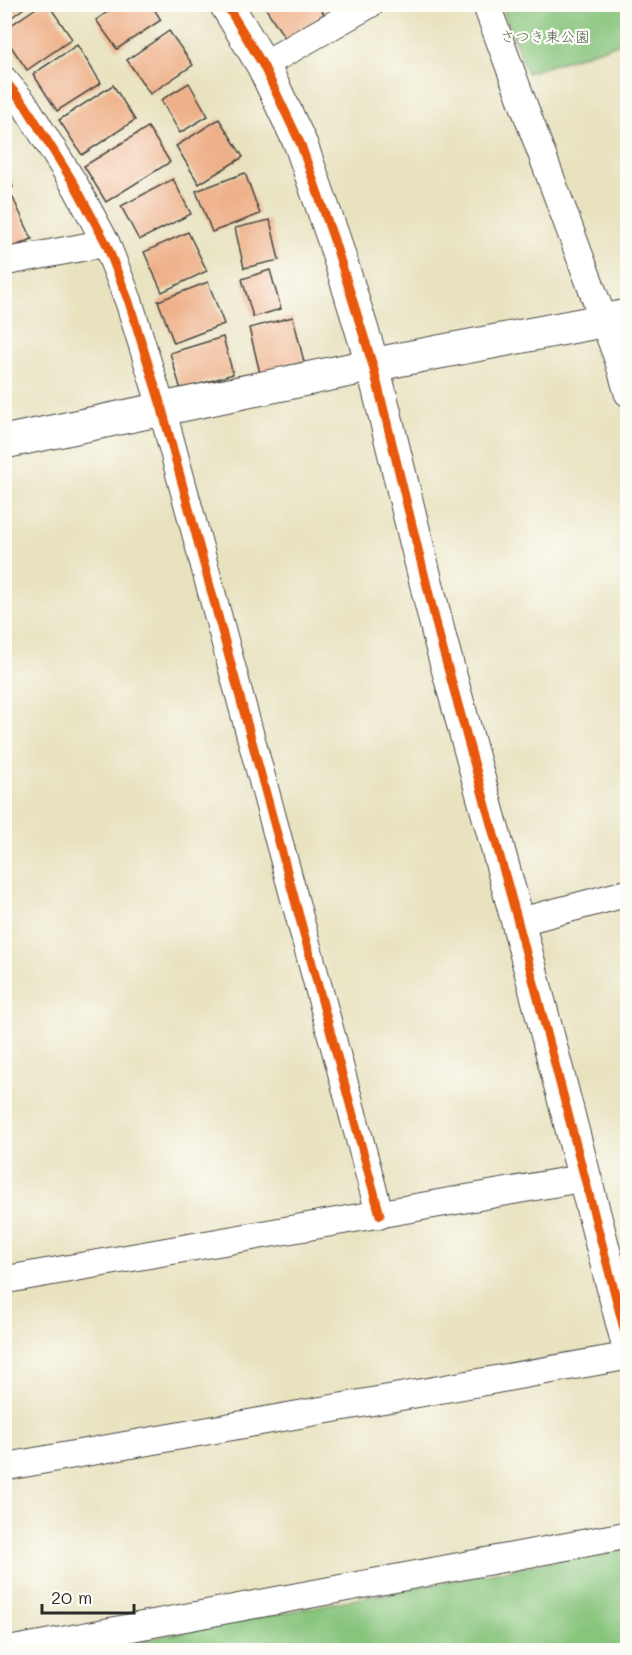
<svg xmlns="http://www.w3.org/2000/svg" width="632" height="1655" viewBox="0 0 632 1655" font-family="Mali,'Klee One',sans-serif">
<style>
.green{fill:#87c47b;stroke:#597853;stroke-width:1.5}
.building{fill:#eeb088}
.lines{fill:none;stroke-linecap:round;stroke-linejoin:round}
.minor-casing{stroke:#474641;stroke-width:29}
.tertiary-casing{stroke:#474641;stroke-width:35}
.minor{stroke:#fff;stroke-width:27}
.tertiary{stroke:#fff;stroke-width:33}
.cycleway-casing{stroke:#fdfcf7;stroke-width:13}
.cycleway{stroke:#e8590c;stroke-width:9}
.labels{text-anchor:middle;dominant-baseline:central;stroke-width:4.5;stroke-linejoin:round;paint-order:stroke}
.park-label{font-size:15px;fill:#4b6147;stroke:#fdfcf7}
</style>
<rect width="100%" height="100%" fill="#fdfcf7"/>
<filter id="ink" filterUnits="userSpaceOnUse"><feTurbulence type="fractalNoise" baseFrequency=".0167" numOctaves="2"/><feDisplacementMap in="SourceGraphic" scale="12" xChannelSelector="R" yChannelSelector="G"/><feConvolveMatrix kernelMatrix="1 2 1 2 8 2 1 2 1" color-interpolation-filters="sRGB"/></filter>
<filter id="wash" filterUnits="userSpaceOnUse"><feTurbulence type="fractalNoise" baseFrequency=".008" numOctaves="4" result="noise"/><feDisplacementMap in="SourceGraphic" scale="24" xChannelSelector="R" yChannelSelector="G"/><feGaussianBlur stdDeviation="1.35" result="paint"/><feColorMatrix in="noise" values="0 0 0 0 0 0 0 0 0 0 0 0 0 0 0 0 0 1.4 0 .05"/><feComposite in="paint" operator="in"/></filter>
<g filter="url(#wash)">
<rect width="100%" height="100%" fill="#e8e2bf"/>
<g class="green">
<polygon points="501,5 627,5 627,41 527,73"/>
<polygon points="627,1547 627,1650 90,1650"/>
</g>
<g id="blocks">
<g class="building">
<polygon points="42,4 48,4 72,39 27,70 4,36 4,30"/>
<polygon points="119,4 151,4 161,20 117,49 96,20"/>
<polygon points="263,4 318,4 324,14 286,40"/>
<polygon points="4,5 28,5 4,23"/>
<polygon points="169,31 193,65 150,94 127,60"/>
<polygon points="77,45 101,83 57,111 33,74"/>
<polygon points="189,83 208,116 180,133 161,100"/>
<polygon points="113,85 135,120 82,155 59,120"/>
<polygon points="219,119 243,157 199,184 176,146"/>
<polygon points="148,127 170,162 106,202 84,166"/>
<polygon points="4,165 13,187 4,191"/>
<polygon points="245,173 260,214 212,232 196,191"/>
<polygon points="173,179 191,214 139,240 121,206"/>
<polygon points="12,196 32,239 4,251 4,199"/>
<polygon points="270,220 279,260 244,268 235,228"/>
<polygon points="188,232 207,271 162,292 144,252"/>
<polygon points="270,270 281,309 253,317 242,279"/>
<polygon points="208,282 224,324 174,343 158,301"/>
<polygon points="293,317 304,362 260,373 249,328"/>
<polygon points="223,337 233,374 181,390 170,353"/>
</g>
</g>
</g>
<g filter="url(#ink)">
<use href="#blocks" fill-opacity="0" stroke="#474641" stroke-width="1.5"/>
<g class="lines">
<g class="minor-casing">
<g id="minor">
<polyline points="486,4 618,359 628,393"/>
<polyline points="263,65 370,4"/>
<polyline points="4,80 25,105 76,187 106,243 129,302 162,409 380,1215"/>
<polyline points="4,262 106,243"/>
<polyline points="518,922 628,893"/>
<polyline points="4,1280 584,1178"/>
<polyline points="4,1467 628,1356"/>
<polyline points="11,1650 628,1535"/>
</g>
</g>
<g class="tertiary-casing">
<g id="tertiary">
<polyline points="226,4 263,65 301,145 334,240 373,366 441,643 518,922 628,1344"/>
<polyline points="4,442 402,359 628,316"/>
</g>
</g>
<use href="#minor" class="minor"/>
<use href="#tertiary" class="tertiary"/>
<g class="cycleway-casing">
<g id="cycleway">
<polyline points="226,4 263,65 301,145 334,240 373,366 441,643 518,922 628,1344"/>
<polyline points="4,80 25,105 76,187 106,243 129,302 162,409 380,1215"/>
</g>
</g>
<use href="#cycleway" class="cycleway"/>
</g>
</g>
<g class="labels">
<g class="park-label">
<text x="545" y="36">さつき東公園</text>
</g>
</g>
<rect width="632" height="1655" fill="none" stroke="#fdfcf7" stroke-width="24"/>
<path d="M42 1604v9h92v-9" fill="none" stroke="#2b2b2b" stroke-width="3"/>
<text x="51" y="1604" font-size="18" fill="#2b2b2b" stroke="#fdfcf7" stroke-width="4.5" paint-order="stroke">20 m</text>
</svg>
